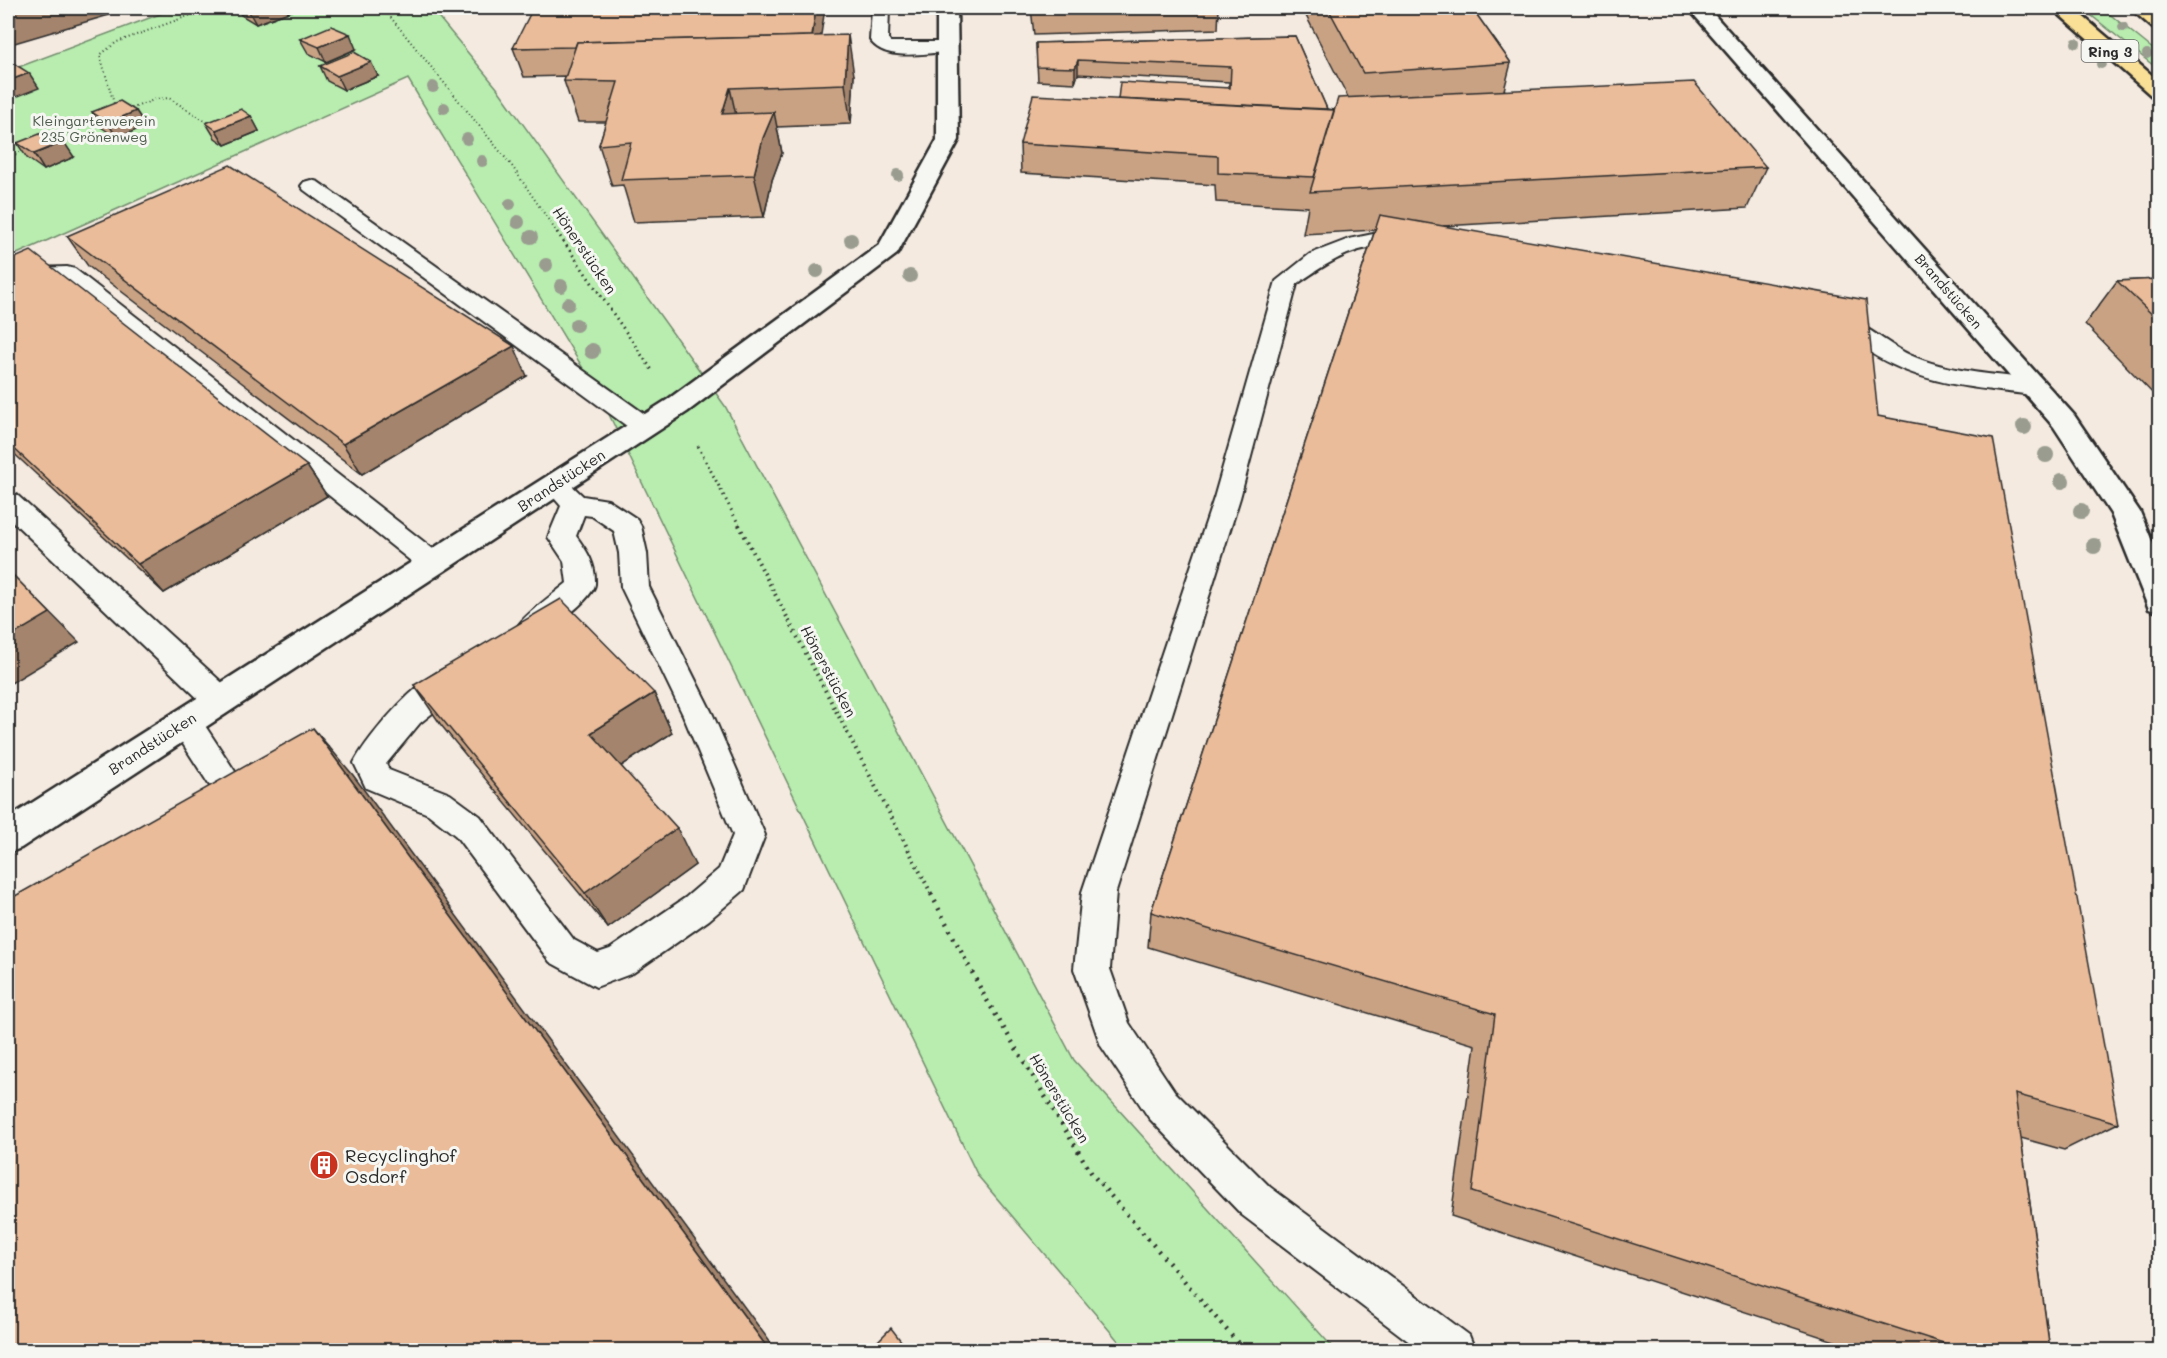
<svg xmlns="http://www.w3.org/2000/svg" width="2167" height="1358" viewBox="0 0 2167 1358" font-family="Mali,sans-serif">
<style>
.green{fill:#b8edaf;stroke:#728c6d;stroke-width:1.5}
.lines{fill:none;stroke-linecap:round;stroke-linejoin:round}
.service-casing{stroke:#2b2b2b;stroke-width:4}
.minor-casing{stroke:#2b2b2b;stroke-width:5}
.primary-casing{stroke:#2b2b2b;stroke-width:5}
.path-far3{stroke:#2b2b2b;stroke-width:2;stroke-dasharray:1 3;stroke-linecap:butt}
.path-far2{stroke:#2b2b2b;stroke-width:3;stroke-dasharray:1.5 4;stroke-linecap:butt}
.path-far1{stroke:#2b2b2b;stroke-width:4;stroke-dasharray:1.5 4.5;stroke-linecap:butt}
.path{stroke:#2b2b2b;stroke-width:4.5;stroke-dasharray:2 6;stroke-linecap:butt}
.service{fill:#f6f6f2;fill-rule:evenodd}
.minor{fill:#f6f6f2;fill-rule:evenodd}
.primary{fill:#fadf96;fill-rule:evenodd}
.tree{fill:#999c8f}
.wall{fill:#c9a284;stroke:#2b2b2b;stroke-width:1.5}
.shaded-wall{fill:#a4846c;stroke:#2b2b2b;stroke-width:1.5}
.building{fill:#eabc9a;stroke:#2b2b2b;stroke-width:1.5}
.labels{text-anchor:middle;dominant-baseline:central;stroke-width:6;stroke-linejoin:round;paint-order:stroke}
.shield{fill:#f6f6f2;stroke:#686867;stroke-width:1.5}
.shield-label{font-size:14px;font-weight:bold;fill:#2b2b2b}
.far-park-label{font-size:14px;fill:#4e5c4c;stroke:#f6f6f2}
.far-street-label{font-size:14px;fill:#2b2b2b;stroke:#f6f6f2}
.street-label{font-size:15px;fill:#2b2b2b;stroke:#f6f6f2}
.near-poi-label{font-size:18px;fill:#2b2b2b;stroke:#f6f6f2;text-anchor:start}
</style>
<rect width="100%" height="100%" fill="#f4eae0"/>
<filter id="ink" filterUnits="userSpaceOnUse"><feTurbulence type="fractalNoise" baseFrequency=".0167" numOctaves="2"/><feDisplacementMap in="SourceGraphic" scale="12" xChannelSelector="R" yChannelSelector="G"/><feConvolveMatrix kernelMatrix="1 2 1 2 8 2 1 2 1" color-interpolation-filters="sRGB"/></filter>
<g filter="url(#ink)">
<g class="green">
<polygon points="176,8 431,8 497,88 725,406 1074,1060 1335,1350 1126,1350 978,1176 601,398 408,79 8,258 8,71"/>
<polygon points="2082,8 2102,8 2159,54 2159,70"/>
</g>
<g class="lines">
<g class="service-casing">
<g id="service">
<path d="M872,8h17l-1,31 2,3h57l6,1 3,4 -3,4 -6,1c-24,1 -62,10 -77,-12z"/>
<polygon points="311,180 318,182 653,420 657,426 653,432 644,434 635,432 304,190 301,186 304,182"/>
<path d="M1378,233l42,6 3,5 -3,5c-15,3 -28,-3 -42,-2 -30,1 -58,21 -81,37l-57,214 -124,394 -6,77 19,54 46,69 95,95 199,148 6,15h-55l-178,-135 -93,-97 -48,-72 -27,-77 8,-77 132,-394 62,-217 34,-27 39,-15z"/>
<polygon points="67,267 75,269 442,556 446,563 442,570 432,573 422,570 62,281 37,282 8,293 8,278 33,268"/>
<path d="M1837,315c27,7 48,28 73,40 38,17 82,19 123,24l9,2 3,6 -3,6 -9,2c-47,-6 -97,-9 -140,-30 -23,-10 -42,-27 -64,-38l-4,-5 4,-5z"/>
<path d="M555,475l9,3 19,18 25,4 29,19 4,7 6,27 2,34 64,128 52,120 -21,55 -35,30 -76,53 -37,14 -46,-25 -94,-126 -28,-22 -62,-26 -12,-25c15,-29 69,-91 101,-98 5,-1 9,1 14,3l4,8 -4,8 -49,39 -34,41 3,6 61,24 30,22 94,124 24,13 12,-4 75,-51 34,-29 14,-34 -50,-120 -62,-128 -2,-34 -5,-22 -22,-15 -8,-1 -8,21c11,15 20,28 19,48 -1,13 -46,49 -60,52 -5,1 -8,-1 -13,-2l-4,-8c6,-11 37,-33 49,-43l-3,-22 -16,-24 13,-31 -19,-22 4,-6z"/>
<polygon points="8,493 17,495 230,690 234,699 230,708 219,711 208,708 8,517"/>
<polygon points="185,709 196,712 255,802 260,812 255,822 244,826 233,822 174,730 170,721 174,712"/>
</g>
</g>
<g class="minor-casing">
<g id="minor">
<polygon points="937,8 957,8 959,140 897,254 687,412 21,848 8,853 8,818 667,400 879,245 937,140"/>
<polygon points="1688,8 1708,8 2074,415 2140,512 2160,561 2160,613 2149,609 2111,514 2054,427"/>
</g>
</g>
<g class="primary-casing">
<g id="primary">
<polygon points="2052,8 2073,8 2160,82 2160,99 2153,97"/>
<polygon points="2130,8 2151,8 2160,14 2160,30 2153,28"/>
</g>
</g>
<g class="path-far3">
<polyline points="383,8 512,166 558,234"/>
<polyline points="115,107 100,55 117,42 210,8"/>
<polyline points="128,110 156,99 169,98 210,124"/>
<polyline points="53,140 101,120"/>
<polyline points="8,158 26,150"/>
</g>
<g class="path-far2">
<polyline points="557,232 652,370"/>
<polyline points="698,446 740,527"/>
</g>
<polyline class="path-far1" points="739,525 932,895"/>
<polyline class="path" points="931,894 985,997 1092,1174 1244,1350"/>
<use href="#service" class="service"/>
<use href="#minor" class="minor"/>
<use href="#primary" class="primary"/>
</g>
<g class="tree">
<circle cx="2123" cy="27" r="5"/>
<circle cx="2076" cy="43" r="5"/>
<circle cx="2147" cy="54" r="5"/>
<circle cx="2101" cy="64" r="5"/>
<circle cx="433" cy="87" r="6"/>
<circle cx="444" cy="108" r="6"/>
<circle cx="467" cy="139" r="6"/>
<circle cx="482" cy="161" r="6"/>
<circle cx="898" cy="175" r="6"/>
<circle cx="510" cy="204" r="6"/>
<circle cx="518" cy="222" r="7"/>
<circle cx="531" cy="237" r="7"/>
<circle cx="851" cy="240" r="7"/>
<circle cx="546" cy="265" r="7"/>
<circle cx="817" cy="271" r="7"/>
<circle cx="910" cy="276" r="7"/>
<circle cx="561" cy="286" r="7"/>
<circle cx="568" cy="304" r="7"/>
<circle cx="576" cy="325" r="7"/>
<circle cx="592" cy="351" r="8"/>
<circle cx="2024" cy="427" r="8"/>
<circle cx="2046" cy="455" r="8"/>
<circle cx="2062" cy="481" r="8"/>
<circle cx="2081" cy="511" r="8"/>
<circle cx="2094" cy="546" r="8"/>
</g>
<g class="wall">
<polygon points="237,8 293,8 294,10 256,24 241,15"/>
<polygon points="1031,8 1219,8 1218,29 1034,35"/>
<polygon points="1302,8 1472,8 1511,63 1504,90 1766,167 1747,208 1443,226 1878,416 2118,1123 2064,1150 2021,1138 2050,1350 1862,1350 1451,1216 1475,1045 1148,947 1151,912 1375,230 1303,234 1308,207 1216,202 1215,185 1021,173 1020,144 1118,99 1229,88 1229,82 1078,74 1075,83 1038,81 1036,43 1295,36 1327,109 1334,110 1348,97"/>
<polygon points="821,36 854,75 851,124 777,127 782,153 772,180 764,217 634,222 623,185 612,186 599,145 606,122 578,122 564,81 566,76 524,77 513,48"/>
<polygon points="300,39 356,49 326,62 308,53"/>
<polygon points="320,66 378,76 344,90 327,81"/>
<polygon points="136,111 146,126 117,138 101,127 92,112"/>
<polygon points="251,116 259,131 225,145 215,138 206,123"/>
<polygon points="17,143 74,157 44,170 27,158"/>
<polygon points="67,236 527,376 362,474 88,266"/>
<polygon points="8,261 307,466 327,496 164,593 8,448"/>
<polygon points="2160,279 2160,401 2085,324 2117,281"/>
<polygon points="414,685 654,693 672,733 621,766 695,865 608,928 441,725"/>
</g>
<g class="shaded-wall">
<polygon points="8,8 105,8 109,15 8,45"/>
<polygon points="254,8 293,8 294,10 256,24 248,10"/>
<polygon points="816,8 825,8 816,68 812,39"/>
<polygon points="350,34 356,49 326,62 319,47"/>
<polygon points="848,35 854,75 851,124 845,84"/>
<polygon points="1078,60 1078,74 1075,83 1075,68"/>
<polygon points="371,62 378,76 344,90 337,76"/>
<polygon points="29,73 39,88 8,100 8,81"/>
<polygon points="730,88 739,129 722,114"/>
<polygon points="136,111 146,126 117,138 108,123"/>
<polygon points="774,112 782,153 772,180 764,217 754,175 763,138"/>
<polygon points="251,116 259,131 225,145 216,130"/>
<polygon points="64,142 74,157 44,170 34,154"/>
<polygon points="514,346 527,376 362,474 343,444"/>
<polygon points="307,466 327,496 164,593 138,564"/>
<polygon points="8,570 79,642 8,685"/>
<polygon points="654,693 672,733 612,772 591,733"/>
<polygon points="313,728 353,775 776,1350 769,1350"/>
<polygon points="677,828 695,865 608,928 585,893"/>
</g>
<g class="building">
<polygon points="533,8 816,8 812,36 577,42 575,47 513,48"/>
<polygon points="1328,8 1472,8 1511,63 1363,73"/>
<polygon points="331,26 350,34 319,47 300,39"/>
<polygon points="848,35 845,84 730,88 722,114 774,112 763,138 754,175 621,180 631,142 599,145 618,82 564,81 577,42"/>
<polygon points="1295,36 1327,109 1118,99 1120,82 1230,88 1231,67 1078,60 1075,68 1037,67 1036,43"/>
<polygon points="354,52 371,62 337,76 320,66"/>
<polygon points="13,63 29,73 8,81 8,65"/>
<polygon points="1694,82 1766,167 1310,192 1338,98"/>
<polygon points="1033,95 1334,110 1314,177 1218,173 1218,156 1020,144"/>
<polygon points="120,101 136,111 108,123 92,112"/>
<polygon points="241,109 251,116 216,130 206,123"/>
<polygon points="47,131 64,142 34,154 17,143"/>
<polygon points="230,165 514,346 343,444 67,236"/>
<polygon points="1380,215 1866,300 1878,416 1993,438 2118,1123 2015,1094 2050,1350 1965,1350 1472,1192 1495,1014 1151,912"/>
<polygon points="31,251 307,466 138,564 8,443 8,261"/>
<polygon points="2160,279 2160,322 2117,281"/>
<polygon points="8,570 50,613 8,638"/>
<polygon points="561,599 654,693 591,733 677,828 585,893 414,685"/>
<polygon points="313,728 769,1350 8,1350 8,900"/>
<polygon points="891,1328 908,1350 869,1350"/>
</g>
</g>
<defs>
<g id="building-disc" transform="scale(1.5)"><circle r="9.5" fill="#c8321e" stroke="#f6f6f2"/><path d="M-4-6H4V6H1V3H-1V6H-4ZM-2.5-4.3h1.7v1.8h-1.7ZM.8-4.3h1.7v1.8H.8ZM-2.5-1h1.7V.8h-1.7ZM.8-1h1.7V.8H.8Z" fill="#fff"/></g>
</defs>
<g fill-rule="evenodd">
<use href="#building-disc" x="324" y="1165"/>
</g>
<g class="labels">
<rect class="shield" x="2081.5" y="40" width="57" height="22" rx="4.5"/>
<g class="shield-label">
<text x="2110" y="51">Ring 3</text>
</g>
<g class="far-park-label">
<text x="94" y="120">Kleingartenverein<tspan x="94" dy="16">235 Grönenweg</tspan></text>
</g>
<g class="far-street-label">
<text transform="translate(1949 291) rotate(49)">Brandstücken</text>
</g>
<g class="street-label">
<text transform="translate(585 250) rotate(56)">Hönerstücken</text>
<text transform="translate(561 480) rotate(-33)">Brandstücken</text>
<text transform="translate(829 671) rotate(62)">Hönerstücken</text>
<text transform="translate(152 743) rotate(-33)">Brandstücken</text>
<text transform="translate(1060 1098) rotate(59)">Hönerstücken</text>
</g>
<g class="near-poi-label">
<text x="345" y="1155">Recyclinghof<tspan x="345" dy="21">Osdorf</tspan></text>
</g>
</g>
<rect width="2167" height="1358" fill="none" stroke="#f6f6f2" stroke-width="30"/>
<rect x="15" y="15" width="2137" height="1328" fill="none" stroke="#2b2b2b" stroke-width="2" filter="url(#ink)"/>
</svg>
